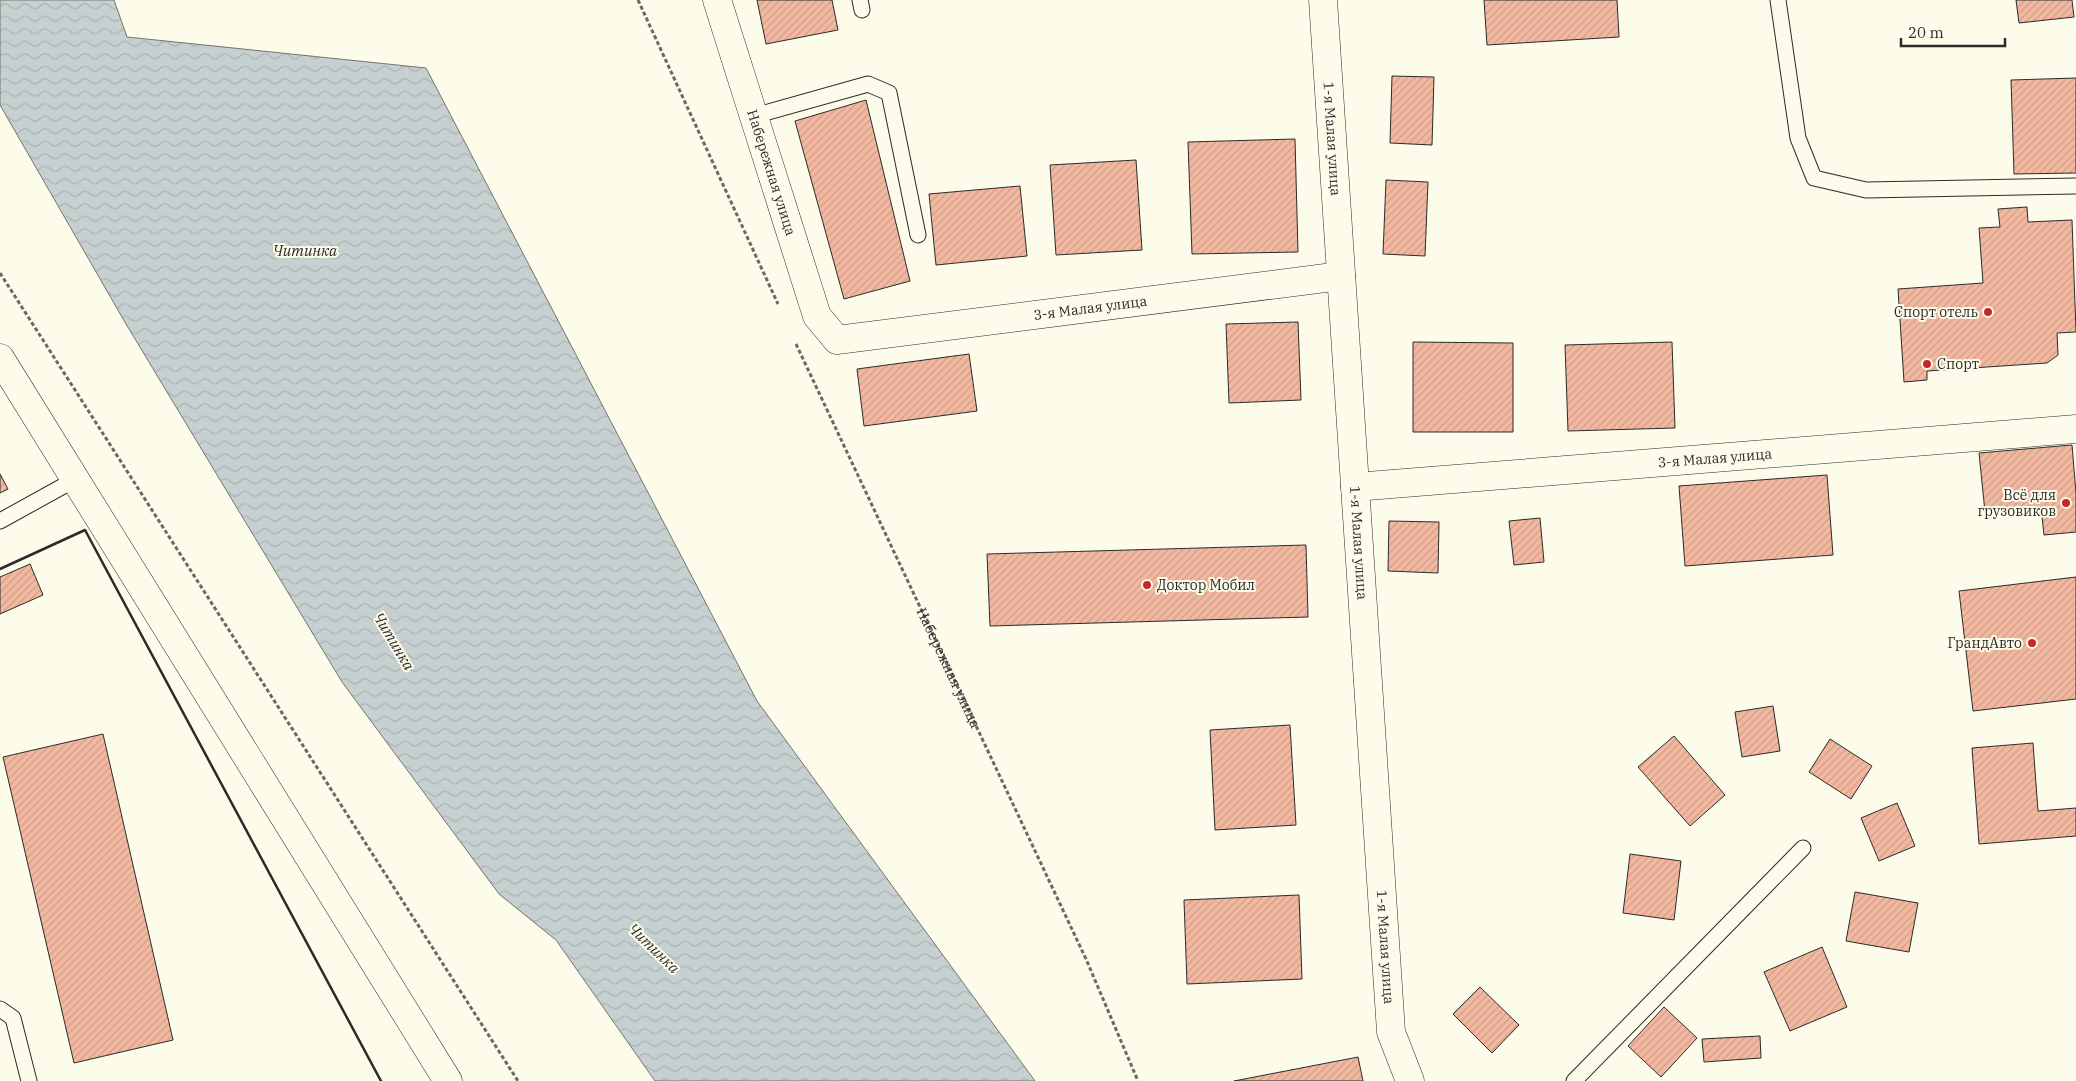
<svg xmlns="http://www.w3.org/2000/svg" width="2076" height="1081" viewBox="0 0 2076 1081" font-family="'IBM Plex Serif',serif">
<style>
.water{fill:url(#water-waves);stroke:#74746e}
.building{fill:url(#building-hatch);stroke:#2b2b2b}
.lines{fill:none;stroke-linecap:round;stroke-linejoin:round}
.service-casing{stroke:#2b2b2b;stroke-width:17}
.minor-casing{stroke:#2b2b2b;stroke-width:29}
.path{stroke:#6a6964;stroke-width:3;stroke-dasharray:4 2.5;stroke-linecap:butt}
.service{stroke:#fdfbea;stroke-width:15}
.minor{stroke:#fdfbea;stroke-width:28}
.wall{stroke:#2b2b2b;stroke-width:2.5}
.poi-dot{fill:#c62828;stroke:#fdfbea;stroke-width:2}
.labels{text-anchor:middle;dominant-baseline:central;stroke-width:4;stroke-linejoin:round;paint-order:stroke}
.street-label{font-size:14px;fill:#2b2b2b;stroke:#fdfbea}
.poi-label{font-size:14px;fill:#2b2b2b;stroke:#fdfbea;text-anchor:end}
.water-label{font-size:15px;font-style:italic;fill:#2b2b2b;stroke:#fdfbea}
</style>
<defs>
<pattern id="water-waves" width="16" height="10" patternUnits="userSpaceOnUse" patternTransform="scale(1.25)"><rect width="16" height="10" fill="#c7d0d0"/><path d="M0 5q4-4 8 0t8 0" fill="none" stroke="#abb3b3"/></pattern>
<pattern id="building-hatch" width="6" height="6" patternUnits="userSpaceOnUse" patternTransform="scale(1.25)"><rect width="6" height="6" fill="#f2b8a0"/><path d="M-1 1l2-2M0 6l6-6M5 7l2-2" fill="none" stroke="#d09e8a"/></pattern>
</defs>
<rect width="100%" height="100%" fill="#fdfbea"/>
<polygon class="water" points="0,0 114,0 127,37 426,68 757,701 1035,1081 655,1081 556,940 499,894 342,682 126,324 0,105"/>
<g class="building">
<polygon points="757,0 832,0 838,30 766,44"/>
<polygon points="1484,0 1617,0 1619,37 1487,45"/>
<polygon points="2016,0 2072,0 2074,17 2019,23"/>
<polygon points="1392,76 1434,77 1432,145 1390,143"/>
<polygon points="2076,78 2076,173 2014,174 2011,80"/>
<polygon points="866,100 910,281 844,299 795,121"/>
<polygon points="1295,139 1298,252 1192,254 1188,142"/>
<polygon points="1136,160 1142,250 1056,255 1050,165"/>
<polygon points="1386,180 1428,182 1425,256 1383,254"/>
<polygon points="1020,186 1027,256 936,265 929,194"/>
<polygon points="2027,207 2028,222 2072,220 2076,332 2057,333 2058,355 2047,363 1927,371 1927,380 1904,382 1898,289 1983,283 1979,228 2000,227 1998,209"/>
<polygon points="1298,322 1301,400 1229,403 1226,324"/>
<polygon points="1413,342 1513,343 1513,432 1413,432"/>
<polygon points="1672,342 1675,428 1568,431 1565,345"/>
<polygon points="969,354 977,411 864,426 857,369"/>
<polygon points="2072,445 2076,493 2076,532 2044,535 2041,507 1985,512 1979,453"/>
<polygon points="0,474 8,489 0,493"/>
<polygon points="1827,475 1833,555 1685,566 1679,486"/>
<polygon points="1540,518 1544,562 1514,565 1509,521"/>
<polygon points="1389,521 1439,522 1438,573 1388,571"/>
<polygon points="1306,545 1308,617 990,626 987,554"/>
<polygon points="30,564 43,595 0,614 0,577"/>
<polygon points="2076,577 2076,699 1973,711 1959,591"/>
<polygon points="1773,706 1780,751 1742,757 1735,712"/>
<polygon points="1290,725 1296,825 1215,830 1210,730"/>
<polygon points="103,734 173,1040 74,1063 3,757"/>
<polygon points="1674,736 1725,795 1690,826 1638,767"/>
<polygon points="1830,739 1872,766 1851,799 1809,772"/>
<polygon points="2033,743 2038,811 2076,808 2076,836 1979,844 1972,748"/>
<polygon points="1897,803 1915,846 1879,861 1861,818"/>
<polygon points="1630,854 1681,861 1674,920 1623,913"/>
<polygon points="1855,892 1918,903 1909,952 1846,941"/>
<polygon points="1299,895 1302,979 1187,984 1184,900"/>
<polygon points="1822,947 1847,1007 1790,1031 1764,972"/>
<polygon points="1480,987 1519,1025 1492,1053 1453,1014"/>
<polygon points="1664,1007 1697,1038 1661,1077 1628,1046"/>
<polygon points="1760,1036 1761,1058 1704,1062 1702,1039"/>
<polygon points="1358,1057 1363,1081 1234,1081"/>
</g>
<g class="lines">
<g class="service-casing">
<g id="service">
<polyline points="860,0 862,10"/>
<polyline points="1778,0 1798,138 1814,178 1866,190 2076,186"/>
<polyline points="754,116 868,84 889,93 918,235"/>
<polyline points="0,521 76,479"/>
<polyline points="0,1009 13,1018 29,1081"/>
<polyline points="1574,1081 1803,848"/>
</g>
</g>
<g class="minor-casing">
<g id="minor">
<path id="s2" d="M717,0l100,316 20,24 504,-64"/>
<path id="s3" d="M1323,0l68,1032 19,49"/>
<polyline points="0,358 448,1081"/>
<path id="s4" d="M1355,487l721,-58"/>
</g>
</g>
<g class="path">
<polyline points="638,0 778,304"/>
<polyline points="0,273 518,1081"/>
<path id="s1" d="M796,344l290,615 52,122"/>
</g>
<use href="#service" class="service"/>
<use href="#minor" class="minor"/>
<polyline class="wall" points="0,569 85,530 381,1081"/>
</g>
<g class="poi-dot">
<circle cx="1988" cy="312" r="5"/>
<circle cx="1927" cy="364" r="5"/>
<circle cx="2066" cy="503" r="5"/>
<circle cx="1147" cy="585" r="5"/>
<circle cx="2032" cy="643" r="5"/>
</g>
<g class="labels">
<g class="street-label">
<text stroke="none"><textPath href="#s3" startOffset="139">1-я Малая улица</textPath></text>
<text stroke="none"><textPath href="#s2" startOffset="181">Набережная улица</textPath></text>
<text stroke="none"><textPath href="#s2" startOffset="618">3-я Малая улица</textPath></text>
<text stroke="none"><textPath href="#s4" startOffset="361">3-я Малая улица</textPath></text>
<text stroke="none"><textPath href="#s3" startOffset="544">1-я Малая улица</textPath></text>
<text stroke="none"><textPath href="#s1" startOffset="358">Набережная улица</textPath></text>
<text stroke="none"><textPath href="#s3" startOffset="949">1-я Малая улица</textPath></text>
</g>
<g class="poi-label">
<text x="1978" y="312">Спорт отель</text>
<text x="1937" y="364" text-anchor="start">Спорт</text>
<text x="2056" y="495">Всё для<tspan x="2056" dy="16">грузовиков</tspan></text>
<text x="1157" y="585" text-anchor="start">Доктор Мобил</text>
<text x="2022" y="643">ГрандАвто</text>
</g>
<g class="water-label">
<text x="305" y="250">Читинка</text>
<text transform="translate(394 641) rotate(59)">Читинка</text>
<text transform="translate(654 948) rotate(44)">Читинка</text>
</g>
</g>
<path d="M1901 38v8h104v-8" fill="none" stroke="#2b2b2b" stroke-width="2.5"/>
<text x="1908" y="38" font-size="15" fill="#2b2b2b" stroke="#fdfbea" stroke-width="4" paint-order="stroke">20 m</text>
</svg>
